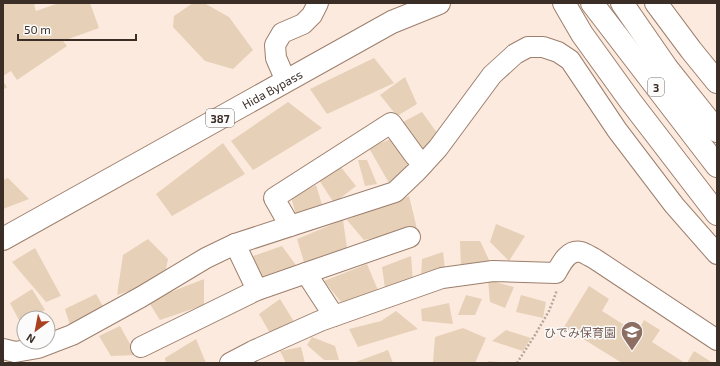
<svg xmlns="http://www.w3.org/2000/svg" width="720" height="366" viewBox="0 0 720 366" font-family="'Exo 2','Noto Sans JP',sans-serif">
<style>
.building{fill:#e6d0b7}
.lines{fill:none;stroke-linecap:round;stroke-linejoin:round}
.minor-casing{stroke:#9c7f6d;stroke-width:22}
.highway-casing{stroke:#9c7f6d;stroke-width:24}
.path{stroke:#b5a59a;stroke-width:2.5;stroke-dasharray:2 2;stroke-linecap:butt}
.minor{stroke:#fff;stroke-width:20}
.highway{stroke:#fff;stroke-width:22}
.labels{text-anchor:middle;dominant-baseline:central;stroke-width:3;stroke-linejoin:round;paint-order:stroke}
.shield{fill:#fbfbfb;stroke:#756c67;stroke-width:1}
.shield-label{font-size:11px;font-weight:bold;fill:#3b2e27}
.street-label{font-size:12px;fill:#3b2e27;stroke:#fbfbfb}
.education-label{font-size:12px;fill:#785e54;stroke:#fbfbfb;text-anchor:end}
</style>
<rect width="100%" height="100%" fill="#fdeade"/>
<g class="building">
<polygon points="3,3 39,3 34,5 36,11 59,3 90,3 99,28 63,41 67,46 17,80 11,71 3,76"/>
<polygon points="193,3 204,3 229,17 253,50 233,69 205,61 173,27 174,16"/>
<polygon points="374,58 394,83 327,114 310,89"/>
<polygon points="405,77 417,104 397,116 380,95"/>
<polygon points="3,81 7,87 3,90"/>
<polygon points="288,102 322,128 253,170 231,141"/>
<polygon points="422,112 440,137 421,151 399,124"/>
<polygon points="393,138 408,167 389,183 369,148"/>
<polygon points="223,143 245,174 172,216 156,194"/>
<polygon points="358,160 367,160 377,184 365,186"/>
<polygon points="340,166 356,186 334,203 317,177"/>
<polygon points="8,178 29,199 3,209 3,180"/>
<polygon points="316,185 323,208 296,215 291,197"/>
<polygon points="409,196 417,229 364,240 347,220"/>
<polygon points="343,220 348,255 306,269 297,239"/>
<polygon points="496,224 525,236 509,261 490,242"/>
<polygon points="148,239 168,259 164,279 117,295 123,255"/>
<polygon points="460,241 480,241 490,262 461,268"/>
<polygon points="282,246 298,268 262,284 250,257"/>
<polygon points="35,248 61,296 46,302 12,262"/>
<polygon points="443,252 445,269 421,277 422,259"/>
<polygon points="411,256 413,282 385,288 382,267"/>
<polygon points="367,264 380,295 341,302 324,281"/>
<polygon points="204,279 204,305 160,320 148,301"/>
<polygon points="488,280 514,287 505,308 490,302"/>
<polygon points="589,286 609,299 602,311 637,333 644,320 660,330 652,342 685,363 622,363 564,327"/>
<polygon points="32,289 45,310 31,318 24,318 24,322 21,324 10,303"/>
<polygon points="96,294 105,310 70,325 65,309"/>
<polygon points="466,295 482,299 475,315 458,315"/>
<polygon points="521,295 546,302 543,318 516,312"/>
<polygon points="280,299 296,325 270,333 259,314"/>
<polygon points="449,303 453,324 422,321 421,309"/>
<polygon points="396,311 418,329 358,347 349,329 381,321"/>
<polygon points="120,326 136,355 111,356 99,336"/>
<polygon points="463,328 486,338 475,363 433,363 435,337"/>
<polygon points="506,330 531,338 523,351 492,341"/>
<polygon points="312,337 335,346 339,360 324,360 307,345"/>
<polygon points="196,339 206,363 166,363 165,358"/>
<polygon points="301,347 305,363 286,363 280,351"/>
<polygon points="388,350 393,363 353,363"/>
<polygon points="694,351 713,363 687,363"/>
<polygon points="488,361 500,362 500,363 488,363"/>
</g>
<g class="lines">
<g class="minor-casing">
<g id="minor">
<polyline points="286,81 276,58 275,45 282,33 303,24 312,15 318,3"/>
<polyline points="290,226 274,198 391,123 415,156 423,164"/>
<polyline points="235,244 257,290"/>
<polyline points="334,316 306,273 410,237"/>
<polyline points="141,347 257,290 306,273"/>
<polyline points="3,349 15,352 38,348 72,335 141,297 206,258 235,244 395,192 417,171 438,148 492,75 515,54 528,47 543,47 558,52 570,60 617,130 674,205 717,254"/>
<path d="M230,363l23,-12 67,-30 122,-43 51,-7 63,2c5,-9 12,-24 25,-21 4,1 10,5 14,7l122,81"/>
</g>
</g>
<g class="highway-casing">
<g id="highway">
<polyline points="564,3 582,34 631,102 717,214"/>
<polyline points="592,3 717,166"/>
<polyline points="622,3 667,68 717,131"/>
<polyline points="656,3 691,50 717,82"/>
<path id="s1" d="M3,239l389,-217 47,-19"/>
</g>
</g>
<polyline class="path" points="517,363 535,335 549,311 556,293 556,290"/>
<use href="#minor" class="minor"/>
<use href="#highway" class="highway"/>
</g>
<defs>
<g id="school-pin" transform="scale(1.15)"><path d="M0 17L-7.5 6A9.5 9.5 0 1 1 7.5 6Z" fill="#8d6e63" stroke="#fbfbfb"/><path d="M0-5L7-2L0 1L-7-2ZM-4 1L0 2.5L4 1V4Q0 6-4 4Z" fill="#fff"/></g>
</defs>
<g fill-rule="evenodd">
<use href="#school-pin" x="632" y="332"/>
</g>
<g class="labels">
<g class="shield">
<rect x="648" y="78" width="16" height="18" rx="3"/>
<rect x="206" y="109" width="28" height="18" rx="3"/>
</g>
<g class="shield-label">
<text x="656" y="87">3</text>
<text x="220" y="118">387</text>
</g>
<g class="street-label">
<text stroke="none"><textPath href="#s1" startOffset="308">Hida Bypass</textPath></text>
</g>
<g class="education-label">
<text x="616" y="332">ひでみ保育園</text>
</g>
</g>
<rect width="720" height="366" fill="none" stroke="#3b2e27" stroke-width="8"/>
<g transform="translate(36 330) rotate(212)"><circle r="19" fill="#fbfbfb" stroke="#aea9a6"/>
<path d="M0-3L7 15L0 10L-7 15Z" fill="#a84021"/>
<text y="-6" font-size="11" font-weight="bold" text-anchor="middle" fill="#3b2e27">N</text>
</g>
<path d="M18 34v6h118v-6" fill="none" stroke="#3b2e27" stroke-width="2"/>
<text x="24" y="34" font-size="12" fill="#3b2e27" stroke="#fbfbfb" stroke-width="3" paint-order="stroke">50 m</text>
</svg>
